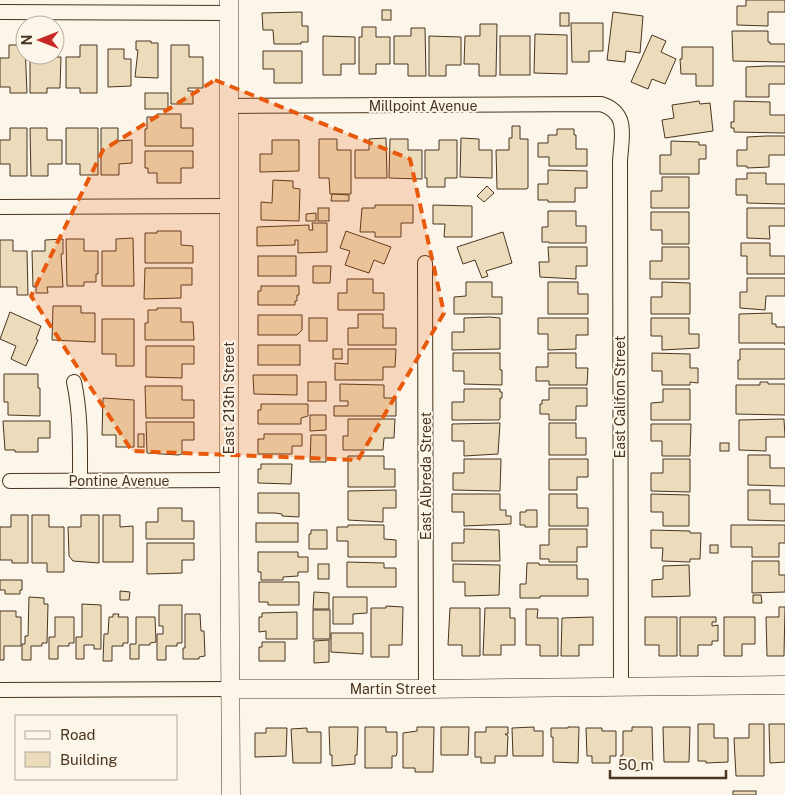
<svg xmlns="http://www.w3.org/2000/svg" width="785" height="795" viewBox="0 0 785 795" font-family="'Public Sans',sans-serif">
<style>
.building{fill:#ecdcbc;stroke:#4a3520}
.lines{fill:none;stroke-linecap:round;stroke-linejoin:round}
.minor-casing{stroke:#4a3520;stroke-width:16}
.tertiary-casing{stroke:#4a3520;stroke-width:19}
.minor{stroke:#fbf6e9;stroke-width:14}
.tertiary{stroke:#fbf6e9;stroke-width:18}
.marked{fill:#e8590c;fill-opacity:0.2;stroke:#e8590c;stroke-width:4;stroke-dasharray:10 6;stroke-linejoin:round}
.labels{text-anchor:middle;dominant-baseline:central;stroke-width:4;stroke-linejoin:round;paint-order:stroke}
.street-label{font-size:14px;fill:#4a3520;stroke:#fbf6e9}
</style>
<rect width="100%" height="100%" fill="#fbf6e9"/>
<g class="building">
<polygon points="746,0 785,0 785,12 768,12 768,26 737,25 737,6 746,6"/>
<rect x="382" y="10" width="9" height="10"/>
<polygon points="302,12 302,26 308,26 308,42 301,42 301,44 274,44 273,30 263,30 262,13"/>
<polygon points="613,12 643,16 640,53 626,51 625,62 607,60"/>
<rect x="560" y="13" width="9" height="13"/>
<polygon points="571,23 603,23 603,51 589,51 589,62 572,62"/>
<polygon points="480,24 497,24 496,76 479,76 479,64 464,64 465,36 480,36"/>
<polygon points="362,27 376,27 376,37 390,37 390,64 376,64 376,74 359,74 359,37 362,37"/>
<polygon points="411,28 425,28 426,76 408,76 408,64 394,64 394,36 411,36"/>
<polygon points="732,31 768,31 768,42 770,42 770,44 785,44 785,62 733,61"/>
<polygon points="535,34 567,35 567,74 534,73"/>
<polygon points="652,35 666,41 661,52 676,59 665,84 652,79 648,89 631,82"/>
<polygon points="323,36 355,37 355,64 341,64 341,75 323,75"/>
<polygon points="429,36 461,37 461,65 446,65 446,76 429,76"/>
<rect x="500" y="36" width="30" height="39"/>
<polygon points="136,41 151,41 151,43 158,43 158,78 135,77 138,50 136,50"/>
<polygon points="9,45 25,45 27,93 10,93 10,87 0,87 0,58 9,58"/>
<polygon points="80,45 97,45 97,93 80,93 80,88 66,88 66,57 80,57"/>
<polygon points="171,45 189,45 189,57 203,57 203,88 188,88 188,91 193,91 193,104 171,104"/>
<polygon points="682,47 713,47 713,86 696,86 696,74 681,74 680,59 682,59"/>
<polygon points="108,49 124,49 124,59 131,59 131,86 108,87"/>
<polygon points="263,51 302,51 302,83 274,83 274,69 263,69"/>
<polygon points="30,55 48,55 48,57 61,57 60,88 47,88 47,93 30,93"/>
<polygon points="766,66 785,66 785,84 769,84 769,97 746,97 746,67"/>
<rect x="145" y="93" width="23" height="16"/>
<polygon points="699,101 700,104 710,103 713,131 665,138 662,120 674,118 672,105"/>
<polygon points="734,101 770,102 770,115 785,115 785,133 734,132 734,128 731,128 731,122 734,122"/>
<polygon points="157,114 181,114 181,128 193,128 193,146 145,146 145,129 147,129 147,117 157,117"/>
<polygon points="512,126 520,126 520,139 528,139 528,188 526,189 497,189 496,150 509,150 509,138 512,138"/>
<polygon points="10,128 27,128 27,176 10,176 10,164 0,164 0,140 10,140"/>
<polygon points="30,128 47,128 47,140 62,140 62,164 48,164 48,176 31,176"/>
<polygon points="66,128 98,128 98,175 80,175 80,164 66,164"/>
<polygon points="101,128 118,128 118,141 132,140 132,163 119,164 119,175 101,175"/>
<polygon points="557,129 574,129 574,135 576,135 576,149 587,149 587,166 549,166 549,157 538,157 538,143 548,143 548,135 557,135"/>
<polygon points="766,136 785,136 785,155 769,155 769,167 747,168 747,166 737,166 737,150 747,150 747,137"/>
<polygon points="386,138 387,178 355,178 355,150 369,150 369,139"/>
<polygon points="461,138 479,139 479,150 492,150 492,178 460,177"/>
<polygon points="319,139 337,139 337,150 351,150 351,194 330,194 329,178 319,178"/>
<polygon points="390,139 408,139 408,150 422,150 422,179 389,178"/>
<polygon points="272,140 299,140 299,171 260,172 260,154 272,154"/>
<polygon points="439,140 457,140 457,178 445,178 445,187 427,187 427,178 425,178 425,150 439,150"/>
<polygon points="671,141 699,142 699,145 706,145 706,159 699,159 699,174 660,174 660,155 671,155"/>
<polygon points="145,151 193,151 193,168 181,168 181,183 157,183 157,173 148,173 148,168 145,168"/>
<polygon points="548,170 587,171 587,188 575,188 575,202 548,202 548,200 538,200 538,184 548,184"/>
<polygon points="747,173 766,173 766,184 785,184 785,204 747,203 747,195 736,195 736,179 747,179"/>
<polygon points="662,177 689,177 689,208 651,208 651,191 662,191"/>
<polygon points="273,180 293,181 293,188 300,189 299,221 261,220 261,202 272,203"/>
<polygon points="487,186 494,193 484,202 477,196"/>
<polygon points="332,194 349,195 349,201 331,201"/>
<polygon points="375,205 413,205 413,223 401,223 401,237 375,237 375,232 360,232 362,208 375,208"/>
<polygon points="433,205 472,206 472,237 444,237 445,224 433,224"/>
<rect x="318" y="208" width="11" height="13"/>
<polygon points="747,208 785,208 785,226 769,226 770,239 747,238"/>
<polygon points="548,211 576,211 576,226 586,226 586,243 549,243 549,242 542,242 542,227 548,227"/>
<polygon points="651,212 689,212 689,244 662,244 662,230 651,230"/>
<polygon points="316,213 316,221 306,221 306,214"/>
<polygon points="312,223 327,223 327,252 298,253 298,240 295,240 295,245 257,246 257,227 309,225 309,230 313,230"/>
<polygon points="157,231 181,231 181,245 193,246 193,263 145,263 145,233 157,233"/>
<polygon points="346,231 391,247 384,264 374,260 369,273 345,265 350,251 340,248"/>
<polygon points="503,232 512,263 486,271 488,276 482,278 475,260 463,264 457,247"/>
<polygon points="133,238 134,286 102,286 102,251 116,251 116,239"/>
<polygon points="63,239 63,254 61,254 63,287 47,287 48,293 36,293 36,287 33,287 32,251 45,251 45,240"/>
<polygon points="66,239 84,239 84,251 98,251 98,274 96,274 96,282 84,282 84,286 67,286"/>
<polygon points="0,240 13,240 13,251 27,251 28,295 17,295 17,287 0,287"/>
<polygon points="741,243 770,243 770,256 785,256 785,274 747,274 747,256 741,256"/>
<polygon points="548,247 587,247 587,266 576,266 576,279 540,277 539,262 549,262"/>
<polygon points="662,247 689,247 689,279 650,279 650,261 662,261"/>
<rect x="258" y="256" width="38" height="20"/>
<polygon points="313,266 331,266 330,283 313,283"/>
<polygon points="145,268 192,268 192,285 181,285 181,298 144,299"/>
<polygon points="747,278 785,278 785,296 766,296 765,310 740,308 740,292 747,292"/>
<polygon points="347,279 373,279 373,293 384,293 384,310 338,310 338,293 347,293"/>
<polygon points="466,282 492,282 492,297 502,297 502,314 454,314 454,297 466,296"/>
<polygon points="548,282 578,282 578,294 588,294 588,314 548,314"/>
<polygon points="662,282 690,283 690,314 651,314 651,297 662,297"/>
<polygon points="261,286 299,286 299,295 297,295 297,301 295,301 295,305 258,305 258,291 261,291"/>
<polygon points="53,306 81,306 81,313 95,313 95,342 52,340"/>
<polygon points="157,308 181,308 181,322 193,322 194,340 145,340 145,323 148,323 148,310 157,310"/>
<polygon points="10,312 41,326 36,339 38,340 26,366 11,359 16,346 0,339"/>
<polygon points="772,313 772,324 776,324 776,327 785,327 785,345 784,343 739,343 739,314"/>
<polygon points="358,314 383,314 383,328 396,328 396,345 348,345 348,328 358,328"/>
<polygon points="258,315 302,315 302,330 297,335 258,335"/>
<polygon points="490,317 500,318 500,349 452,350 452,332 464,332 464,318"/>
<rect x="309" y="318" width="18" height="23"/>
<polygon points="538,318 588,318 588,335 576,335 576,349 548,350 548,334 538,334"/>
<polygon points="651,318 689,318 689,334 699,334 699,348 662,350 662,336 651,336"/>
<polygon points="102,319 134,319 134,366 116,366 116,354 102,354"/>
<rect x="258" y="345" width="42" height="20"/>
<polygon points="146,346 194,346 194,364 182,364 182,378 146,377"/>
<rect x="333" y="349" width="9" height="10"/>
<polygon points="348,349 396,349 395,367 383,367 383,380 335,380 335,363 348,364"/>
<polygon points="740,349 785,349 785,379 738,379 738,360 740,360"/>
<polygon points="453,353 500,353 500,370 502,370 502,385 464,384 464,371 453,371"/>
<polygon points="548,353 576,353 576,368 588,368 587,385 549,385 549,381 536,381 536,367 548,367"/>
<polygon points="652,353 690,354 690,368 698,368 698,383 690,382 690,385 662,385 662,371 652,371"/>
<polygon points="4,374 38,374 38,388 40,388 40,416 8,415 8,402 4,402"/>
<polygon points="253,375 297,375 297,395 254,394"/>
<rect x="308" y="382" width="18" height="19"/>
<polygon points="760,382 768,382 768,384 785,384 785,415 736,414 736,385 760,385"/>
<polygon points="340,384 384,385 384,398 396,398 396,416 334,416 334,406 348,406 348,401 340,401"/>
<polygon points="145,386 182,386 182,400 194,400 194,418 146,418"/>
<polygon points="549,388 587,388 587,406 576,406 576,420 549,420 549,414 540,414 540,404 542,404 542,400 549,400"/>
<polygon points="464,389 500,389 500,392 502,392 502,398 500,398 500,418 499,420 452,420 452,402 464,402"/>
<polygon points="663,389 690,389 690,420 651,420 651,403 663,402"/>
<polygon points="103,398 134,400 134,447 116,447 116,435 102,435"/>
<polygon points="261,404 308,404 308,416 301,418 301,424 258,424 258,410 261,410"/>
<polygon points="310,415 326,415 326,430 310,431"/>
<polygon points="348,419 395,419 394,438 384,438 383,450 343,450 343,436 348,436"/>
<polygon points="784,419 785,437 766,437 766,451 739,450 739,420"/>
<polygon points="3,421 50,421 50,438 38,438 38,452 15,452 15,450 5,450"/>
<polygon points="146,422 194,422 194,440 182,440 182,454 178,455 147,453"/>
<polygon points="500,423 498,454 464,456 464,441 452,441 452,424"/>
<polygon points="549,423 576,423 576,438 586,438 586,455 549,455"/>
<polygon points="651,424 691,424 690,456 662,456 662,441 651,441"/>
<rect x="138" y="434" width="6" height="13"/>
<polygon points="264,434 302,434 302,446 292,446 292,454 258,454 258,439 264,439"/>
<polygon points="311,435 326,435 326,462 310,462"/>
<rect x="720" y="443" width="9" height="8"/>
<polygon points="748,455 770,455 770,468 785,468 785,486 748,485"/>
<polygon points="348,456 384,456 384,469 395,469 395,487 348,487"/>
<polygon points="464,459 501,459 500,491 453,490 453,473 464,473"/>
<polygon points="549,459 588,459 588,477 577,477 577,490 549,490"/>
<polygon points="663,459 690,459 690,492 651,491 651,473 663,473"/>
<polygon points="261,464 292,464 291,484 258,483 258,469 261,469"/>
<polygon points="396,490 396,508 383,508 383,522 348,520 348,491"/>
<polygon points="748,490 770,490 770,504 785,504 785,521 748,520"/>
<polygon points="258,493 299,493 299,517 282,516 282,514 275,513 258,513"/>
<polygon points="452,494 500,494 500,510 506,510 506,516 511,516 511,524 464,526 464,512 452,512"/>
<polygon points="549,494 577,494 577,508 588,508 588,526 549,526"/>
<polygon points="651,494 689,495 689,526 663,526 663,512 651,512"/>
<polygon points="158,508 182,508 182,521 194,521 194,539 146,539 146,522 158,522"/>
<polygon points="526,510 537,510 537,527 525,527 525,525 520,525 520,512 526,512"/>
<polygon points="11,515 28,515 28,563 12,563 12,560 0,560 0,527 11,527"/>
<polygon points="32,515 49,515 49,527 64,527 64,572 47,572 47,563 32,563"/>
<polygon points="81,515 99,515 99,563 73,561 69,556 68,527 81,527"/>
<polygon points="103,515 120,515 120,527 133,526 133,562 103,562"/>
<rect x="256" y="523" width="42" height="19"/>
<polygon points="348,525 384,525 384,539 396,540 396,557 348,557 348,541 337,541 337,527 348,527"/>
<polygon points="731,525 785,525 785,543 779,543 779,557 752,557 752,547 731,547"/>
<polygon points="464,529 499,530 500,561 452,561 452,543 464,543"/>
<polygon points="549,529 587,529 587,547 577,547 577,562 549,562 549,559 540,559 540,545 549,545"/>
<polygon points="311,530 327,530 327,549 309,549 309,534 311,534"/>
<polygon points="651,530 690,531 690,533 701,533 700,559 690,559 690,562 662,561 663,548 651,548"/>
<polygon points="147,543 194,543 194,560 182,560 182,573 147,574"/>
<rect x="710" y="545" width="8" height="8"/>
<polygon points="258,552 298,552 298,557 308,557 308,572 298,572 298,576 283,577 283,580 261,580 261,572 258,572"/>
<polygon points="752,561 779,561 779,575 785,575 785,592 752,593"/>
<polygon points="347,562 384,563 384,568 396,568 396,587 347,587"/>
<polygon points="527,563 539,563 539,565 577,565 577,579 588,579 588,596 540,596 540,598 520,598 520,584 526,584"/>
<rect x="318" y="564" width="11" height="15"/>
<polygon points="453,564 500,565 499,595 465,596 465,582 453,582"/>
<polygon points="689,565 690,596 652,597 652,580 663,579 663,566"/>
<polygon points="0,580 22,580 22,590 20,590 20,594 5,594 5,590 0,590"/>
<polygon points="259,582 299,582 299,605 268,605 268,602 259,602"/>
<polygon points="120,591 130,592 129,600 120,600"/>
<polygon points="314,592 329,593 329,609 313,609"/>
<polygon points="753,595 761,595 762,603 753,603"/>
<polygon points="29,597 44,598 44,604 48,604 47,643 42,643 42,646 31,646 31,660 22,660 22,644 25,644 25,636 28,636"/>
<polygon points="333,597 367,597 367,613 353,614 353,624 333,624"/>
<polygon points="82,604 101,605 101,649 94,649 94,645 84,645 84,659 76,659 76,637 82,637"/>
<polygon points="159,605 182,605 182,643 177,643 177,646 166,646 166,660 157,660 157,634 163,634 163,626 159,626"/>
<polygon points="386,606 403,607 402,645 389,645 389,657 371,657 371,608 386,608"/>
<polygon points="779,607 785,607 784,656 767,656 766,617 779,617"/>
<polygon points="450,608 480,608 480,656 462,656 462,645 448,645"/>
<polygon points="485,608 510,608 510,618 515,618 515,645 501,645 501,655 483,655"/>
<polygon points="526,609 538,609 537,618 558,618 558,656 540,656 540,645 526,645"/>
<rect x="313" y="610" width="17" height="29"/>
<polygon points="0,611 16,611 16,617 21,617 21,646 4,646 4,660 0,660"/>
<polygon points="297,612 297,639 266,639 266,631 259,632 259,617 262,617 262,613"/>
<polygon points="113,614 119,614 118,617 128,617 128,643 123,643 123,646 112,646 112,661 103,661 104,634 108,634 109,617 113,617"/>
<polygon points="185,614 200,614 201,631 204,631 205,656 199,657 199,659 183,659 183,648 185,648"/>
<polygon points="55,617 74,617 74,643 69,643 69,646 58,646 58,659 49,659 49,637 55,637"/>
<polygon points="136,617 155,617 156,642 150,643 150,645 139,645 139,659 130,659 130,644 136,644"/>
<polygon points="593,617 593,645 579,645 579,656 561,656 562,618"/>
<polygon points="645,617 677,617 677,656 659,656 659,645 645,645"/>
<polygon points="680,617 716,617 716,622 712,622 712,626 718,625 718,641 712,641 712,645 698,645 698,656 680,656"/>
<polygon points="724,617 755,617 755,644 742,644 742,656 724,656"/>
<polygon points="331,633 363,633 363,654 331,652"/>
<polygon points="329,640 329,662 314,663 314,641"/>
<polygon points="262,642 285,642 285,661 259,661 259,647 262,647"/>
<polygon points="698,724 714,724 714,738 728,738 728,762 706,763 706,761 698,761"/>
<polygon points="749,724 764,724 764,776 736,776 734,738 749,738"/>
<polygon points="769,724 785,724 785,762 770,763"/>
<polygon points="329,727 358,727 357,755 355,755 355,764 332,766 332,755 330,755"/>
<polygon points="365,727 386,727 386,732 397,732 397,753 396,756 392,756 392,768 365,768"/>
<polygon points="417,727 434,727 433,772 415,772 415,768 403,768 403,733 417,731"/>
<polygon points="441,727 469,727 468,755 441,755"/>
<polygon points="486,727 508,727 508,734 505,734 508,736 507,756 495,756 495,763 481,763 481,757 475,757 475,732 486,732"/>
<polygon points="534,727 534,731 543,731 543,756 513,756 512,728"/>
<polygon points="568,727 579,727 578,763 553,762 553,737 551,737 551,728 568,728"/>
<polygon points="632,727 652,727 653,766 642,766 642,770 635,771 635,766 630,766 630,769 621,769 621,755 623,755 623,731 632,731"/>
<polygon points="663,727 690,727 689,762 664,762"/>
<polygon points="266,728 287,728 286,756 255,757 255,733 266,733"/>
<polygon points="307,728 307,732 321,732 321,763 293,763 291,729"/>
<polygon points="586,728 602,728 602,731 616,731 616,756 610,756 610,763 592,763 592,756 587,756"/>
<rect x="733" y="791" width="23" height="4"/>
</g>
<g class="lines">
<g class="minor-casing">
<g id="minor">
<polyline points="0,12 229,13"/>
<path d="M229,106l372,-2c29,9 20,34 19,58l1,525"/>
<polyline points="1,207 229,206"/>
<polyline points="425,263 426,689"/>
<path d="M74,382c7,32 6,66 6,99"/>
<polyline points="10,481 229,480"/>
<polyline points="0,690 230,689"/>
</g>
</g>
<g class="tertiary-casing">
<g id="tertiary">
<polyline points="229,0 229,480 231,795"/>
<polyline points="230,689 426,689 785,685"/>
</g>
</g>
<use href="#minor" class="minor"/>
<use href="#tertiary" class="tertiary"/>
</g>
<path class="marked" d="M215,80l195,79 34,154 -86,147 -226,-9 -101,-155 72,-146z"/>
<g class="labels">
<g class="street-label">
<text x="423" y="106">Millpoint Avenue</text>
<text transform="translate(620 397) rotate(-90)">East Califon Street</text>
<text transform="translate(229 398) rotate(-90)">East 213th Street</text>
<text transform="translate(426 476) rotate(-90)">East Albreda Street</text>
<text x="119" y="481">Pontine Avenue</text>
<text x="393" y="689">Martin Street</text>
</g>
</g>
<rect x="15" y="715" width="162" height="65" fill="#fbf6e9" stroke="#b4a999"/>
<rect x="25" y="731" width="25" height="8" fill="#fbf6e9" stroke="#b4a999"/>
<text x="60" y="740" font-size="15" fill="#4a3520">Road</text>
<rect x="25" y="752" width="25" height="15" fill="#ecdcbc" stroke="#b4a999"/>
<text x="60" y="765" font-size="15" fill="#4a3520">Building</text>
<g transform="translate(40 40) rotate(270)"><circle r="24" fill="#fbf6e9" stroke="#b4a999"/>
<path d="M0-4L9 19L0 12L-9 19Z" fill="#c62828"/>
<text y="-8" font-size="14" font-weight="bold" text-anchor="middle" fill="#4a3520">N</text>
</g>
<path d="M610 770v8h116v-8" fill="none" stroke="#4a3520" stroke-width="2.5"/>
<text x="618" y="770" font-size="15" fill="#4a3520" stroke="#fbf6e9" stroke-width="4" paint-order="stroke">50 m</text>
</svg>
